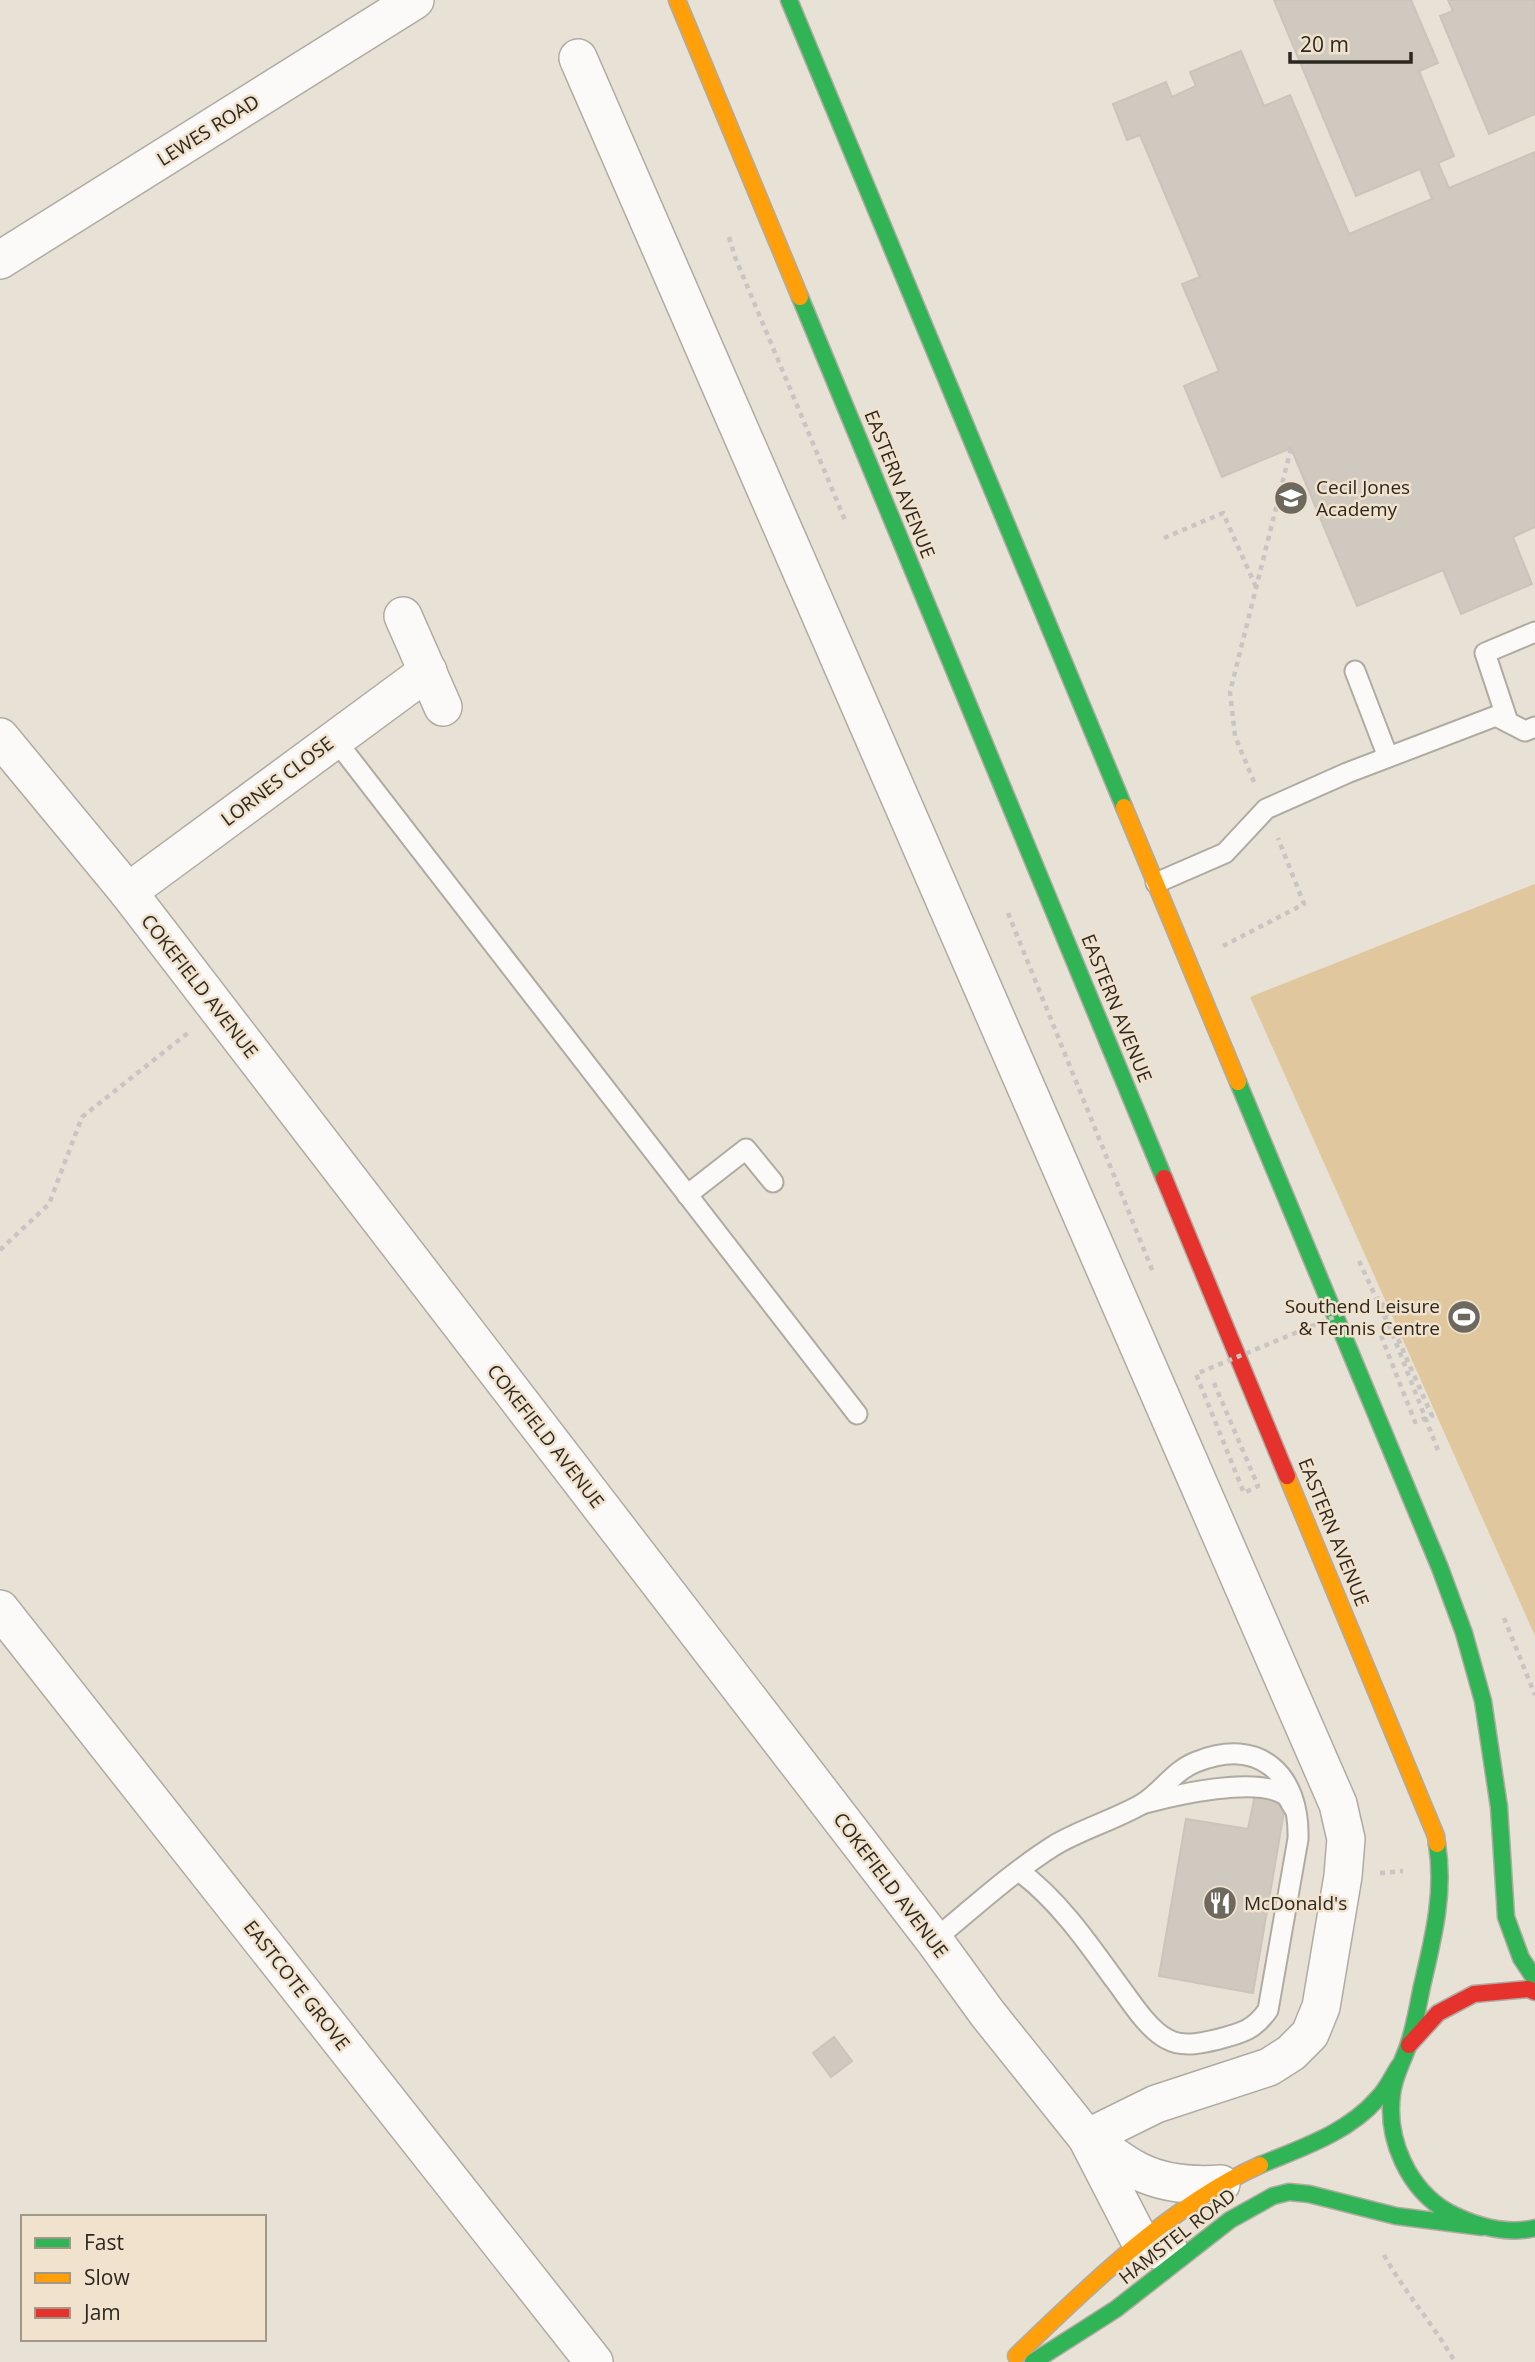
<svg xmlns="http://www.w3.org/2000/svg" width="1535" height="2362" viewBox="0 0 1535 2362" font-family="'Open Sans',sans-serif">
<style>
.green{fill:#e0c79d}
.building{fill:#cfc9bf;stroke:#cac4bb;stroke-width:2}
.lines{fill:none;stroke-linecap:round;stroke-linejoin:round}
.lane-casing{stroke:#b0aba2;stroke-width:23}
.street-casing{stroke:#b0aba2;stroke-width:40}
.fast-casing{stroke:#b0aba2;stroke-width:19}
.slow-casing{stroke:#b0aba2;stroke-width:19}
.jam-casing{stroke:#b0aba2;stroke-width:19}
.path{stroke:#c8c5c2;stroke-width:4.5;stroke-dasharray:5 5;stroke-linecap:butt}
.lane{stroke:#fcfaf9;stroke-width:19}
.street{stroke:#fcfaf9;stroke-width:37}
.fast{stroke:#30b455;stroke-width:16}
.slow{stroke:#ff9f0a;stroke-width:16}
.jam{stroke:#e5322d;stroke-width:16}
.path-bridge{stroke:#c8c5c2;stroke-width:4.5;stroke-dasharray:5 5;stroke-linecap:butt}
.labels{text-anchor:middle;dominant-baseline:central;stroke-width:5;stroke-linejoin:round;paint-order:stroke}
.street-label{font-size:19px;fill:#2d281f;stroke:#f0e2cd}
.poi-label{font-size:19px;fill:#2d281f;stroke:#f0e2cd;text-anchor:start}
</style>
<rect width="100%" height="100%" fill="#e8e1d5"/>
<polygon class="green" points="1535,884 1535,1636 1250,997"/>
<g class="building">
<polygon points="1274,0 1411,0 1438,63 1419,71 1454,156 1438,163 1449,188 1535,152 1535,527 1513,537 1532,584 1461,614 1443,570 1357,606 1291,448 1222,477 1184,386 1219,371 1182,284 1200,277 1140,135 1127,140 1113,104 1166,82 1172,97 1196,86 1190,72 1241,51 1264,106 1290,95 1349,234 1432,199 1420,169 1356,196"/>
<polygon points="1448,0 1535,0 1535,114 1489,134 1440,16 1453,11"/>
<polygon points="1255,1795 1286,1800 1253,1993 1159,1976 1186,1819 1248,1829"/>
<polygon points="834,2037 852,2061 831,2077 813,2053"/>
</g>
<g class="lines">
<g class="lane-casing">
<g id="lane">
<polyline points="1355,671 1388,757"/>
<polyline points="1508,722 1485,653 1535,632"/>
<polyline points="334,738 857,1414"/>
<polyline points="1156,883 1225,853 1266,809 1347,773 1496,716 1525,731 1535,727"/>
<polyline points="687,1195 746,1149 773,1182"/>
<path d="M1145,1803c31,-8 112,-27 140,-8 4,3 6,9 9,13"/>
<path d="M934,1940c39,-32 78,-68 121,-95 27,-16 59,-25 87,-41 20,-12 31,-33 54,-42 64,-26 104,13 102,77l-30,171c-14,20 -26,23 -49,29 -17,4 -36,9 -52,0 -20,-10 -39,-42 -53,-60 -28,-39 -57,-80 -95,-108"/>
</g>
</g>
<g class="street-casing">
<g id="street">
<polyline points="578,58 1338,1804 1346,1839 1343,1876 1321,2007 1310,2034 1291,2053 1269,2067 1156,2104 1087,2138"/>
<polyline points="0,260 415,0"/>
<polyline points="403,616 443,707"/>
<polyline points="0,737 128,892 934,1940 987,2013 1087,2138 1141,2243 1157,2250 1168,2248"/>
<polyline points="128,892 428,671"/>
<polyline points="0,1609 594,2362"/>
<path d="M1091,2140c15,10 31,23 47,31 26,13 55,15 83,13"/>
</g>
</g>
<g class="fast-casing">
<g id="fast">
<polyline points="789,0 1124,807"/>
<polyline points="800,297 1164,1178"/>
<polyline points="1238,1082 1440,1568 1464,1633 1483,1701 1499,1807 1506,1917 1521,1958 1535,1979"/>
<path d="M1437,1844c8,49 -4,95 -15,142 -4,19 -7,39 -13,57 -5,17 -15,32 -17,51 -6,45 16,95 56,118 27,14 57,23 87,16"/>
<path d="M1260,2165c41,-17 88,-32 118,-67 9,-9 14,-21 21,-32"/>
<polyline points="1033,2362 1116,2309 1230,2220 1273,2196 1289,2192 1309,2194 1396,2216 1482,2227"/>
</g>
</g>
<g class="slow-casing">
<g id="slow">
<polyline points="677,0 800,297"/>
<polyline points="1124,807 1238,1082"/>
<polyline points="1287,1476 1436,1836 1437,1844"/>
<path d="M1016,2356c69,-67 156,-152 244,-191"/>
</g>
</g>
<g class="jam-casing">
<g id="jam">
<polyline points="1164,1178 1287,1476"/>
<polyline points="1409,2045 1438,2013 1474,1994 1528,1989 1535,1992"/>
</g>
</g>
<g class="path">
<polyline points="729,237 735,257 845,520"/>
<polyline points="1164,538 1223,513 1256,587"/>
<polyline points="1254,782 1235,736 1230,692 1291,448"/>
<polyline points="1008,913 1153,1272"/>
<polyline points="1223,946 1304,904 1278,838"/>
<polyline points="0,1250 49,1204 82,1117 189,1032"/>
<polyline points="1359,1261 1391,1330 1439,1453"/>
<polyline points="1504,1618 1535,1695"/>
<polyline points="1380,1873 1403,1871"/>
<path d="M1384,2255c21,38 50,70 71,107"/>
</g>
<use href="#lane" class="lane"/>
<use href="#street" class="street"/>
<use href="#fast" class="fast"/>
<use href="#slow" class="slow"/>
<use href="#jam" class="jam"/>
<polyline class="path-bridge" points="1214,1383 1258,1486 1244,1493 1196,1374 1380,1298 1432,1416 1415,1422 1380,1333"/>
</g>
<defs>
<g id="school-disc" transform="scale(1.75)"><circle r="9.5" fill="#6e695f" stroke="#f0e2cd"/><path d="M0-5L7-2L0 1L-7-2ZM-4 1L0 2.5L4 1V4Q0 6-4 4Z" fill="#fff"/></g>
<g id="stadium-disc" transform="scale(1.75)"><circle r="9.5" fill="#6e695f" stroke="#f0e2cd"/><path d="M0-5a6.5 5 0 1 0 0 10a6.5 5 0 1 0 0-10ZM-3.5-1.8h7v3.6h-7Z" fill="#fff"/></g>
<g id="restaurant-disc" transform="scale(1.75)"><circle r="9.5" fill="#6e695f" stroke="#f0e2cd"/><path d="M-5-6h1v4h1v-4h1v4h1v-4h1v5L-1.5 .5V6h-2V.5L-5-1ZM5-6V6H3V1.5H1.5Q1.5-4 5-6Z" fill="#fff"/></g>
</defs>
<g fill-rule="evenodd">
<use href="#school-disc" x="1291" y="498"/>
<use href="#stadium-disc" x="1464" y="1317"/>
<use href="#restaurant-disc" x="1220" y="1903"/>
</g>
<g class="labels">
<g class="street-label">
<text transform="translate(208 130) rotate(-32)">LEWES ROAD</text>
<text transform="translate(900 484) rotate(68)">EASTERN AVENUE</text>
<text transform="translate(277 781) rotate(-37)">LORNES CLOSE</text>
<text transform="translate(200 986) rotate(52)">COKEFIELD AVENUE</text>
<text transform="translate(1117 1008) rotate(68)">EASTERN AVENUE</text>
<text transform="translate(546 1436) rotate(52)">COKEFIELD AVENUE</text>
<text transform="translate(1334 1532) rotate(68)">EASTERN AVENUE</text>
<text transform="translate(891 1885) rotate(53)">COKEFIELD AVENUE</text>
<text transform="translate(297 1985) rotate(52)">EASTCOTE GROVE</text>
<text transform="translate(1177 2236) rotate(-38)">HAMSTEL ROAD</text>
</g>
<g class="poi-label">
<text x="1316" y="487">Cecil Jones<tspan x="1316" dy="22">Academy</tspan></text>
<text x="1440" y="1306" text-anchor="end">Southend Leisure<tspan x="1440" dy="22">&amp; Tennis Centre</tspan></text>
<text x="1244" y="1903">McDonald's</text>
</g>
</g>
<rect x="21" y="2215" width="245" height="126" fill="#f0e2cd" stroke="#a29887" stroke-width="2"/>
<rect x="35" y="2238" width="35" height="10" fill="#30b455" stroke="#a29887" stroke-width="2"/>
<text x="84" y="2250" font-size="21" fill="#2d281f">Fast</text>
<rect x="35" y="2273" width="35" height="10" fill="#ff9f0a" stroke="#a29887" stroke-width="2"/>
<text x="84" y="2285" font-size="21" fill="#2d281f">Slow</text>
<rect x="35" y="2308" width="35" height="10" fill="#e5322d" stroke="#a29887" stroke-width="2"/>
<text x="84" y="2320" font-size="21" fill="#2d281f">Jam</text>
<path d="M1290 52v10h121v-10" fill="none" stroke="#2d281f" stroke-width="3.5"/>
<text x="1300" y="52" font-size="21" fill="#2d281f" stroke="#f0e2cd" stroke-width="5" paint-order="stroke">20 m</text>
</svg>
